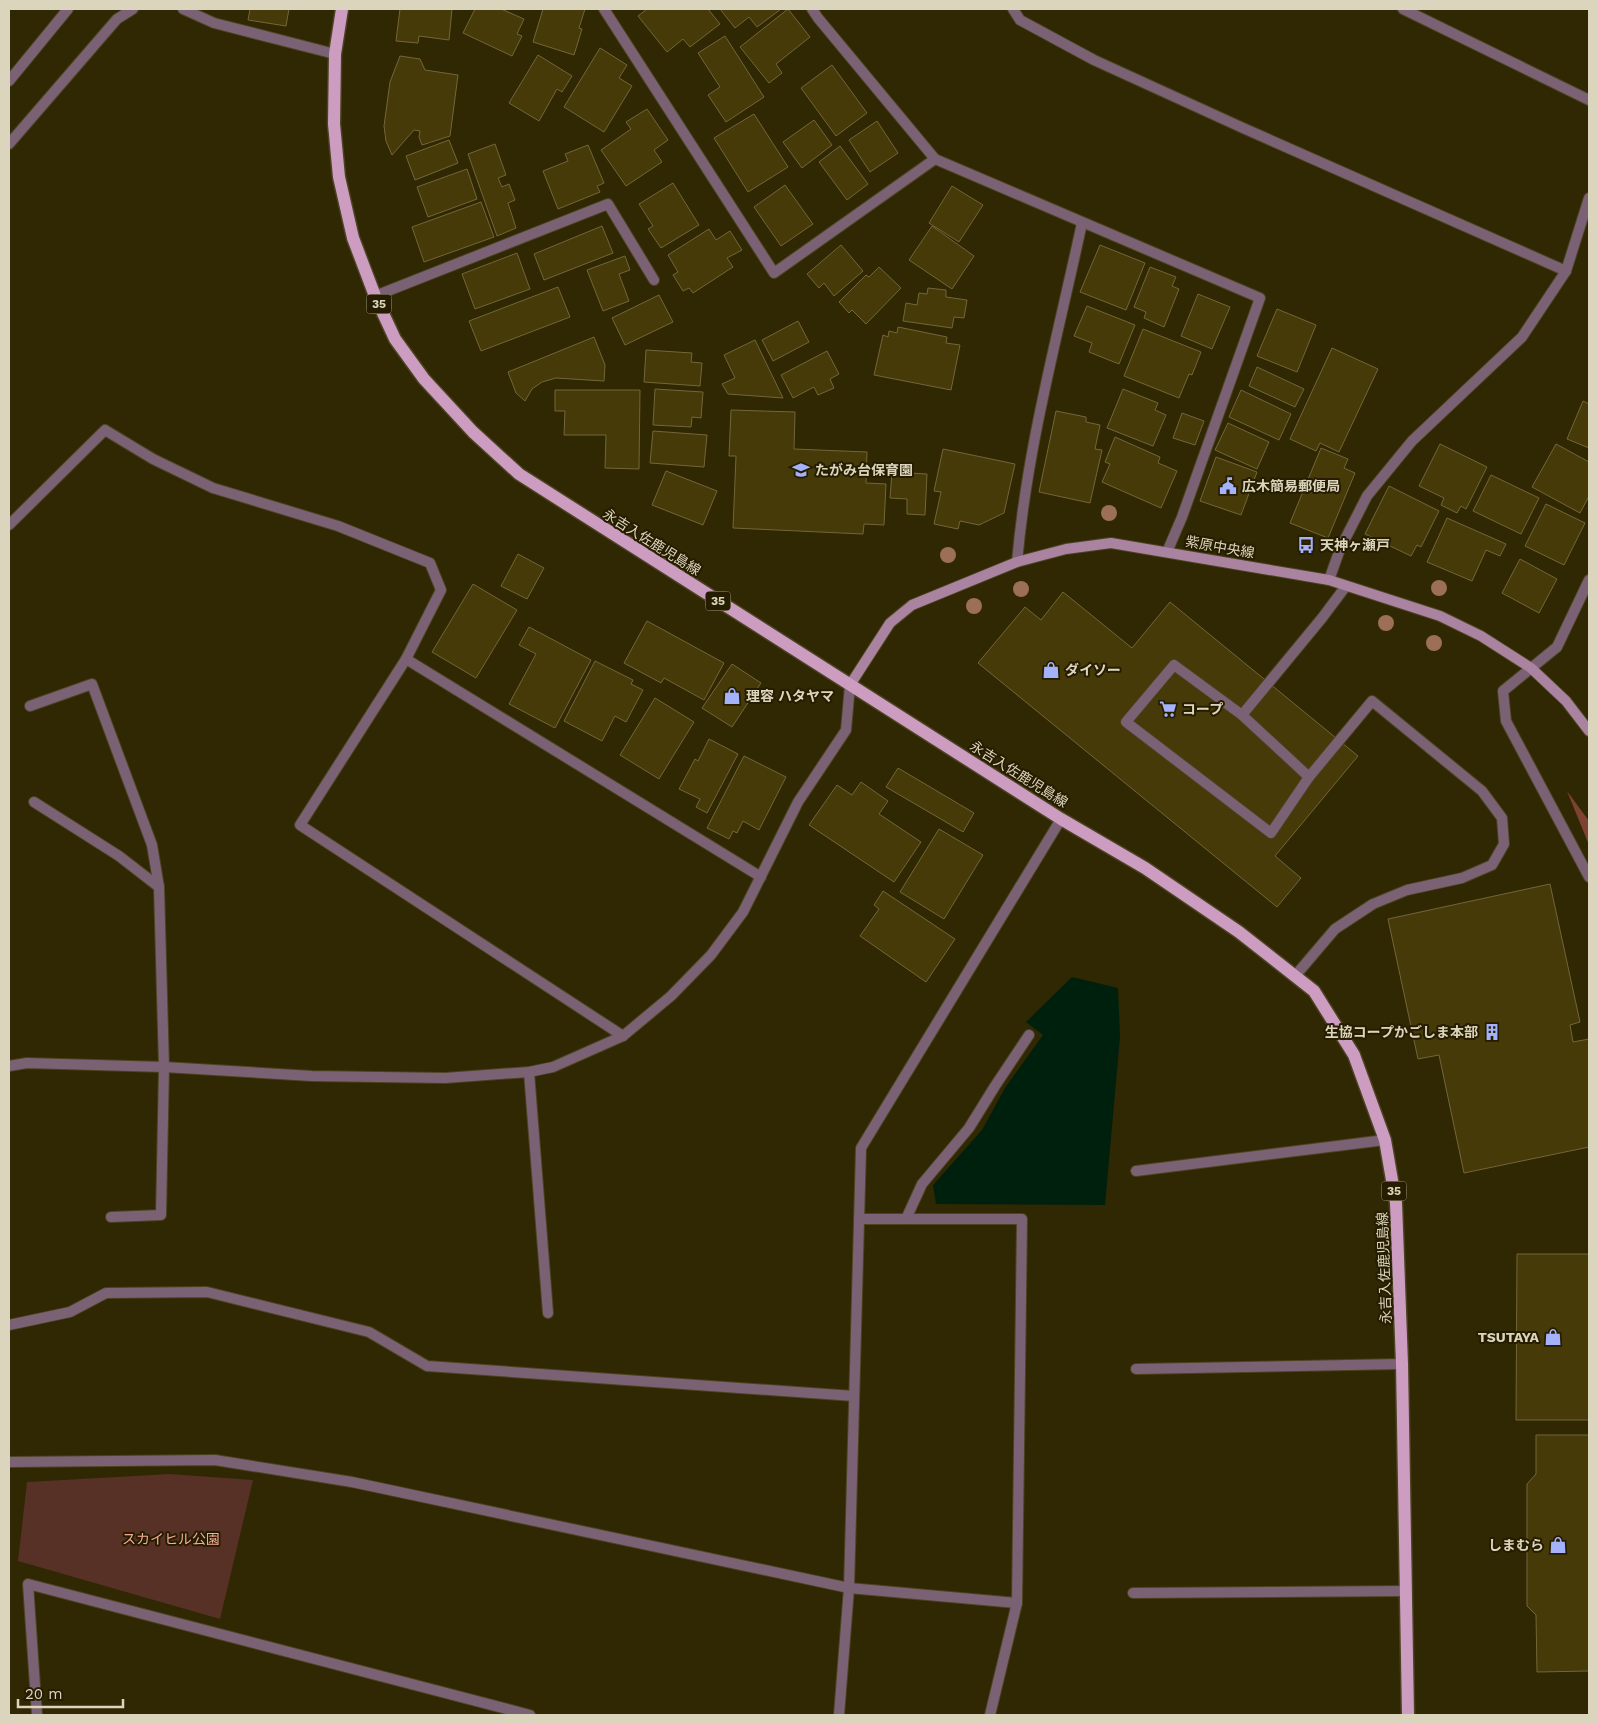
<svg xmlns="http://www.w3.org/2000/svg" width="1598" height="1724" viewBox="0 0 1598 1724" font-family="'Work Sans','Noto Sans JP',sans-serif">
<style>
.green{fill:#573026}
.forest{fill:#7f4132}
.water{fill:#00200e}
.building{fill:#453a08;stroke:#736739}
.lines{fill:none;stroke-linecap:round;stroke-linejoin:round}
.lane-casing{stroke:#4b4321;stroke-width:12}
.street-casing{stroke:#4b4321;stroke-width:12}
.secondary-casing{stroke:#4b4321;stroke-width:12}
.primary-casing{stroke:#4b4321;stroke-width:15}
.lane{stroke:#7a6274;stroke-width:10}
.street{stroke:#7a6274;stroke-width:10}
.secondary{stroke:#a9839f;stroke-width:10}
.primary{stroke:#cd9cc1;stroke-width:12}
.tree{fill:#9d6f54}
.labels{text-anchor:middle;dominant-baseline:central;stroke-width:4;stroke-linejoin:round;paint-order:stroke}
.shield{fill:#261d00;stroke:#a59e84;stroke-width:1}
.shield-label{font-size:12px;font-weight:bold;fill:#dbd5bd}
.poi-label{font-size:14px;font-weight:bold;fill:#dbd5bd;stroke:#261d00;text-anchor:start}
.street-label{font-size:14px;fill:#dbd5bd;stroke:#261d00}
.park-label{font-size:14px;fill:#f6aa96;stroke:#261d00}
</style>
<rect width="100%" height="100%" fill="#302703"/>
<polygon class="green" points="170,1474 253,1480 220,1619 18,1561 27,1482"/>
<polygon class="forest" points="1567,791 1589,821 1589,845"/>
<polygon class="water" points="1072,977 1118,988 1120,1037 1105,1205 936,1204 933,1185 982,1130 1005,1088 1043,1035 1026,1022"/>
<g class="building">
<polygon points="250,9 289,9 286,26 248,20"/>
<polygon points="400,9 452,9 449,40 419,36 418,43 396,41"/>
<polygon points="475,9 501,9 524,19 517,34 522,36 512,56 463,33"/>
<polygon points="543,9 585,9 579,28 582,29 574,55 533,42"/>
<polygon points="647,9 708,9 720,24 690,47 683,39 667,52 638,16"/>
<polygon points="720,9 781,9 757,27 749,17 735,28"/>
<polygon points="788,9 810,37 776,64 782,73 769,83 740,47"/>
<polygon points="725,36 764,97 726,122 708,95 720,87 698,53"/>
<polygon points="600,48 627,65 619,78 632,86 604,132 564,107"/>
<polygon points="538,55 572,76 562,92 557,89 539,121 509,103"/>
<polygon points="400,56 420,59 425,70 458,75 450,136 422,145 419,137 420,131 414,130 392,155 386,141 384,126 390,82"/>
<polygon points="832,65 867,113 836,136 801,88"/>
<polygon points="647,109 668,140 654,150 662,162 626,186 601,150 631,129 626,122"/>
<polygon points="754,114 788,167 748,192 714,138"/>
<polygon points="814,120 832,145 802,168 783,142"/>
<polygon points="877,121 898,153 870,172 849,140"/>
<polygon points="449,140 458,163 415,180 406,156"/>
<polygon points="495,144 506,175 498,178 502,187 509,184 515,200 508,203 516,228 497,236 468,154"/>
<polygon points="588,145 604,183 597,186 600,192 558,209 543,171 568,161 565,154"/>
<polygon points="840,146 868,184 847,200 819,162"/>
<polygon points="467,169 477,199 428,217 417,187"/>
<polygon points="673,183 699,225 661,248 648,229 653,226 639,204"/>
<polygon points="785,185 813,224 781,246 754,207"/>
<polygon points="952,186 983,205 959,242 929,223"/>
<polygon points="481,202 494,237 424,262 412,227"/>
<polygon points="602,226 613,253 544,280 534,254"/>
<polygon points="932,226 974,256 952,289 909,260"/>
<polygon points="709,229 716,240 730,231 742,250 727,258 733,267 693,293 689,288 683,291 673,275 678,272 668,255"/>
<polygon points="841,245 863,271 834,296 824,283 819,288 807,274"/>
<polygon points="1100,245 1145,263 1126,310 1080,292"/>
<polygon points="517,253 530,289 475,309 462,274"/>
<polygon points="625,256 630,270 619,274 629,301 603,311 587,270"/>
<polygon points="879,267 901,288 866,324 852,310 849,313 839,302 866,275 869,277"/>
<polygon points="1150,267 1176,277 1172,286 1179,289 1164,327 1144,318 1146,312 1134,307"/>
<polygon points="558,287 570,317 481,351 469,321"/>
<polygon points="928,288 946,290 946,297 967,300 964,318 954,317 952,328 903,321 906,303 917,305 919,293 927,294"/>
<polygon points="1198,294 1230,307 1212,349 1181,336"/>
<polygon points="659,295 673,322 625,345 612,318"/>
<polygon points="1087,306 1135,325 1119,364 1089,352 1092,343 1074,336"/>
<polygon points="1277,309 1316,325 1297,372 1257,356"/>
<polygon points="798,321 809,342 773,361 762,340"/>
<polygon points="898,327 947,337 946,343 960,345 951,390 874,375 883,335 888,337 889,331 897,333"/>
<polygon points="1143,329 1201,352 1192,375 1189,374 1179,398 1124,376"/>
<polygon points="594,337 605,365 604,381 556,378 542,382 532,389 525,401 516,393 508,372"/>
<polygon points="755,340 783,398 728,394 722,384 735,378 724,355"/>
<polygon points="1332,348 1378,369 1339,452 1320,443 1316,451 1290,439"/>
<polygon points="646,350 692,353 691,362 702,363 700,386 644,382"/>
<polygon points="827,351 839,374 830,379 834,388 818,395 814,387 793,398 781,375"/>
<polygon points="1257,367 1304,389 1295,407 1249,386"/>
<polygon points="655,389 703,392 701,418 692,417 691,427 653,425"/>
<polygon points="1123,389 1158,403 1155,410 1166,415 1153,446 1107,428"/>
<polygon points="555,390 640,390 639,469 605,468 606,435 564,435 565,411 555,411"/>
<polygon points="1241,390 1291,414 1279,440 1229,417"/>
<polygon points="1583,401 1589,404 1589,448 1567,439"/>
<polygon points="731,410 795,412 794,449 867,452 866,483 886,484 884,525 864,524 863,534 733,528 736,456 729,456"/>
<polygon points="1056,411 1086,417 1086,422 1100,425 1095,449 1102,450 1090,503 1039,492"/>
<polygon points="1182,413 1204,421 1195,445 1173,438"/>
<polygon points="1228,423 1269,442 1257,469 1215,450"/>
<polygon points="653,431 707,435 704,467 650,463"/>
<polygon points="1115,437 1160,457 1158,463 1177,471 1161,508 1102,482 1110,464 1105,462"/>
<polygon points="1440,444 1487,467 1466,509 1461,506 1457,513 1441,505 1444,498 1419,486"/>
<polygon points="1556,444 1589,462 1589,496 1580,513 1532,487"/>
<polygon points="1321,448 1348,459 1344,468 1355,473 1328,538 1290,523"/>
<polygon points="943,449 1015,464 1004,513 979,525 960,521 958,529 934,524 941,492 934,491"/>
<polygon points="1216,457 1257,472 1241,515 1200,501"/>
<polygon points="666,471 717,491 703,525 652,505"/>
<polygon points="892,472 927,474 925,515 907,514 907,499 890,498"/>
<polygon points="1491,475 1539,498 1521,534 1473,511"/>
<polygon points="1389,486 1439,511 1421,547 1417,545 1411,556 1365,534"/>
<polygon points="1546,504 1585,523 1564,565 1525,546"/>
<polygon points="1447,518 1506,544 1500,556 1486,550 1472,581 1427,562"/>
<polygon points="518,554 544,568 527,599 501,586"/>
<polygon points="1520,559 1557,579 1539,613 1502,593"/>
<polygon points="473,584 517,610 476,678 432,652"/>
<polygon points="1063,592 1132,648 1170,602 1358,756 1275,856 1301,878 1277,907 978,663 1025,607 1041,620"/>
<polygon points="647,621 724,663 704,700 664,678 661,683 624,663"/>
<polygon points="529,627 591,660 555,728 509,704 536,654 519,645"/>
<polygon points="595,661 633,680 631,684 643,690 626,722 615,716 602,741 564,721"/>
<polygon points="732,664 761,683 732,727 702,708"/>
<polygon points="655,698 694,722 659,779 620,755"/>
<polygon points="709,739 738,754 707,813 696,807 700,799 679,789 695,759 698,761"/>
<polygon points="744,756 786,777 759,830 743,821 737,833 733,831 729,839 707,828"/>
<polygon points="898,768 974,813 963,832 886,787"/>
<polygon points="861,782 888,801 879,814 921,842 894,882 809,825 837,785 852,795"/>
<polygon points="939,829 983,855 944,919 900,892"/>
<polygon points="1550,884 1580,1022 1570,1025 1573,1042 1589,1039 1589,1147 1464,1173 1439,1055 1418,1059 1388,919"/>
<polygon points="883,891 955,939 926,982 860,936 879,909 874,905"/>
<polygon points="1517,1254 1589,1254 1589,1420 1516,1420"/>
<polygon points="1536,1435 1589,1435 1589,1671 1537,1672 1536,1615 1527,1606 1527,1484 1536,1474"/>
</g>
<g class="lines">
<g class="lane-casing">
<g id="lane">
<polygon points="1174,665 1242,715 1309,777 1271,833 1126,722"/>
<polyline points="1242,715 1322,618 1346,586"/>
<polyline points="1295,976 1335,929 1373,904 1407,890 1462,878 1492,865 1504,844 1502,818 1482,791 1372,701 1309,777"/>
</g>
</g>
<g class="street-casing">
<g id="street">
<polyline points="183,9 214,23 335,54"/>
<polyline points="604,9 774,273 935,159"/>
<polyline points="812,9 818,18 935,159 1260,298 1182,517 1167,552"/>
<polyline points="1013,9 1020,20 1094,60 1243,128 1566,271"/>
<polyline points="1403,9 1589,100"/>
<polyline points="9,81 68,9"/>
<polyline points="9,144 117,19 133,9"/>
<polyline points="375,296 608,204 654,280"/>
<polyline points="9,525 105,430 153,459 213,488 338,526 430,563 441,590 406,659 300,825 623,1036"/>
<path d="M1017,562c10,-115 41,-227 65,-339"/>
<polyline points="1329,580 1340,549 1367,496 1412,441 1522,337 1566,271 1589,198"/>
<polyline points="1589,580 1557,647 1503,691 1506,721 1589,877"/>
<polyline points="406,659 761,877"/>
<polyline points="30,706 92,684 152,845 159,887"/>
<polyline points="34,802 119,856 159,887 164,1067 161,1215 111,1217"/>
<polyline points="9,1066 27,1063 164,1067 312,1076 445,1078 529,1072 553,1067 623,1036 671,996 711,955 743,912 798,802 846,730 850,685"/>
<polyline points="529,1072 548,1313"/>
<polyline points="1136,1171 1385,1140"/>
<polyline points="859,1219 1022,1219 1017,1603 990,1715"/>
<polyline points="906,1219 922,1184 969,1128 995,1086 1029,1035"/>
<polyline points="9,1325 70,1312 106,1293 207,1292 369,1332 427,1366 854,1396"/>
<polyline points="1136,1369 1402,1364"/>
<polyline points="9,1462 215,1460 352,1482 849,1588 1017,1603"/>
<polyline points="1133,1593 1405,1591"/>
<polyline points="37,1715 28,1584 530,1715"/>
<polyline points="839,1715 849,1588 861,1148 1061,819"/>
</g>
</g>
<g class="secondary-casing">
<polyline id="secondary" points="850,685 890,623 912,605 1017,562 1066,549 1111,543 1329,580 1440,616 1481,636 1531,668 1566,701 1589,731"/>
</g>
<g class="primary-casing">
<polyline id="primary" points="342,9 335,54 334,124 339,177 353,238 375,296 395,339 424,379 473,432 519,474 1061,819 1145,868 1239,932 1314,991 1354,1055 1385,1140 1396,1203 1402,1364 1408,1715"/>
</g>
<use href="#lane" class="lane"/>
<use href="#street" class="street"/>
<use href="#secondary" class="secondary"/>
<use href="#primary" class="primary"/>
</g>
<g class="tree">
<circle cx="1109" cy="513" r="8"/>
<circle cx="948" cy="555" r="8"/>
<circle cx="1439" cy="588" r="8"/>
<circle cx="1021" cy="589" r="8"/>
<circle cx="974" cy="606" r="8"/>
<circle cx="1386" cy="623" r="8"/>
<circle cx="1434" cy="643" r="8"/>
</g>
<defs>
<g id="school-bare" transform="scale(1.35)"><path d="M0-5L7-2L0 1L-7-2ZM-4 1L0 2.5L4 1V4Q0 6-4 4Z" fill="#a4b2fc" stroke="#261d00" stroke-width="2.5" paint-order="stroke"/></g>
<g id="civic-bare" transform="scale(1.35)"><path d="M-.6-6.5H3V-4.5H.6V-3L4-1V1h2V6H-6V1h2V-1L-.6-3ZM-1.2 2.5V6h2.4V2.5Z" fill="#a4b2fc" stroke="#261d00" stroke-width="2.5" paint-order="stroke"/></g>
<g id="bus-bare" transform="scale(1.35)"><path d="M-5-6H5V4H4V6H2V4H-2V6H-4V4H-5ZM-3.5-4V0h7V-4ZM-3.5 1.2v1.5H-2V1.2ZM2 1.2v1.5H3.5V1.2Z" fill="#a4b2fc" stroke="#261d00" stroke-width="2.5" paint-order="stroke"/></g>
<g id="shop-bare" transform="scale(1.35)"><path d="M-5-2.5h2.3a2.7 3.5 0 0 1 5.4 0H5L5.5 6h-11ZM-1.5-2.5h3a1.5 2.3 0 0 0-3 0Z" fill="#a4b2fc" stroke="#261d00" stroke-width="2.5" paint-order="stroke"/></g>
<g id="supermarket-bare" transform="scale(1.35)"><path d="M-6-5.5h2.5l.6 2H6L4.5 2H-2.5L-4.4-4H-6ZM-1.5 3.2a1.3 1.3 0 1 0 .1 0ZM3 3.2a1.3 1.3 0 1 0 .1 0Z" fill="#a4b2fc" stroke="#261d00" stroke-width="2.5" paint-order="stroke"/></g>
<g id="building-bare" transform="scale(1.35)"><path d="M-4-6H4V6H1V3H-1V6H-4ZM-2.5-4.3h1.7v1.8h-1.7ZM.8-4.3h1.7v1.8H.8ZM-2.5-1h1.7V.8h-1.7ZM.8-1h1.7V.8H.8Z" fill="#a4b2fc" stroke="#261d00" stroke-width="2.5" paint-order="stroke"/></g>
</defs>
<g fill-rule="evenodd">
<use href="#school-bare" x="801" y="470"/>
<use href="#civic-bare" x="1228" y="486"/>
<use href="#bus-bare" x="1306" y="545"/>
<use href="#shop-bare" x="1051" y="670"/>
<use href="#shop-bare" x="732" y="696"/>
<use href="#supermarket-bare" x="1168" y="709"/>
<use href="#building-bare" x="1492" y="1032"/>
<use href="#shop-bare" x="1553" y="1337"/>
<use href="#shop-bare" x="1558" y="1545"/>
</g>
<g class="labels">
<g class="shield">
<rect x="366.5" y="294.5" width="25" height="19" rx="4"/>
<rect x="705.5" y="591.5" width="25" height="19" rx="4"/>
<rect x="1381.5" y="1181.5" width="25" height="19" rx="4"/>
</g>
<g class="shield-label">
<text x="379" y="304">35</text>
<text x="718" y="601">35</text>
<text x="1394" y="1191">35</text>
</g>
<g class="poi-label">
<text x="815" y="470">たがみ台保育園</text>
<text x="1242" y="486">広木簡易郵便局</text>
<text x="1320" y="545">天神ヶ瀬戸</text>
<text x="1065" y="670">ダイソー</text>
<text x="746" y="696">理容 ハタヤマ</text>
<text x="1182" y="709">コープ</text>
<text x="1478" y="1032" text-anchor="end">生協コープかごしま本部</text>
<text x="1539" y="1337" text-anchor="end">TSUTAYA</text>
<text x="1544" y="1545" text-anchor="end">しまむら</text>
</g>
<g class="street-label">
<text transform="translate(652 542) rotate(32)">永吉入佐鹿児島線</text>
<text transform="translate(1220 547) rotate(10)">紫原中央線</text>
<text transform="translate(1019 774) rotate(32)">永吉入佐鹿児島線</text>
<text transform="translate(1384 1268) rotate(-92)">永吉入佐鹿児島線</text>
</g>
<g class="park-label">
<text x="171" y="1539">スカイヒル公園</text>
</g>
</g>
<rect width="1598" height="1724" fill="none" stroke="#dbd5bd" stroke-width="20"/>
<path d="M18 1699v8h105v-8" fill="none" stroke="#dbd5bd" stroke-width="2.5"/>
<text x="25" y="1699" font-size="15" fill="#dbd5bd" stroke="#261d00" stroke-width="4" paint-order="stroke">20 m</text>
</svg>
